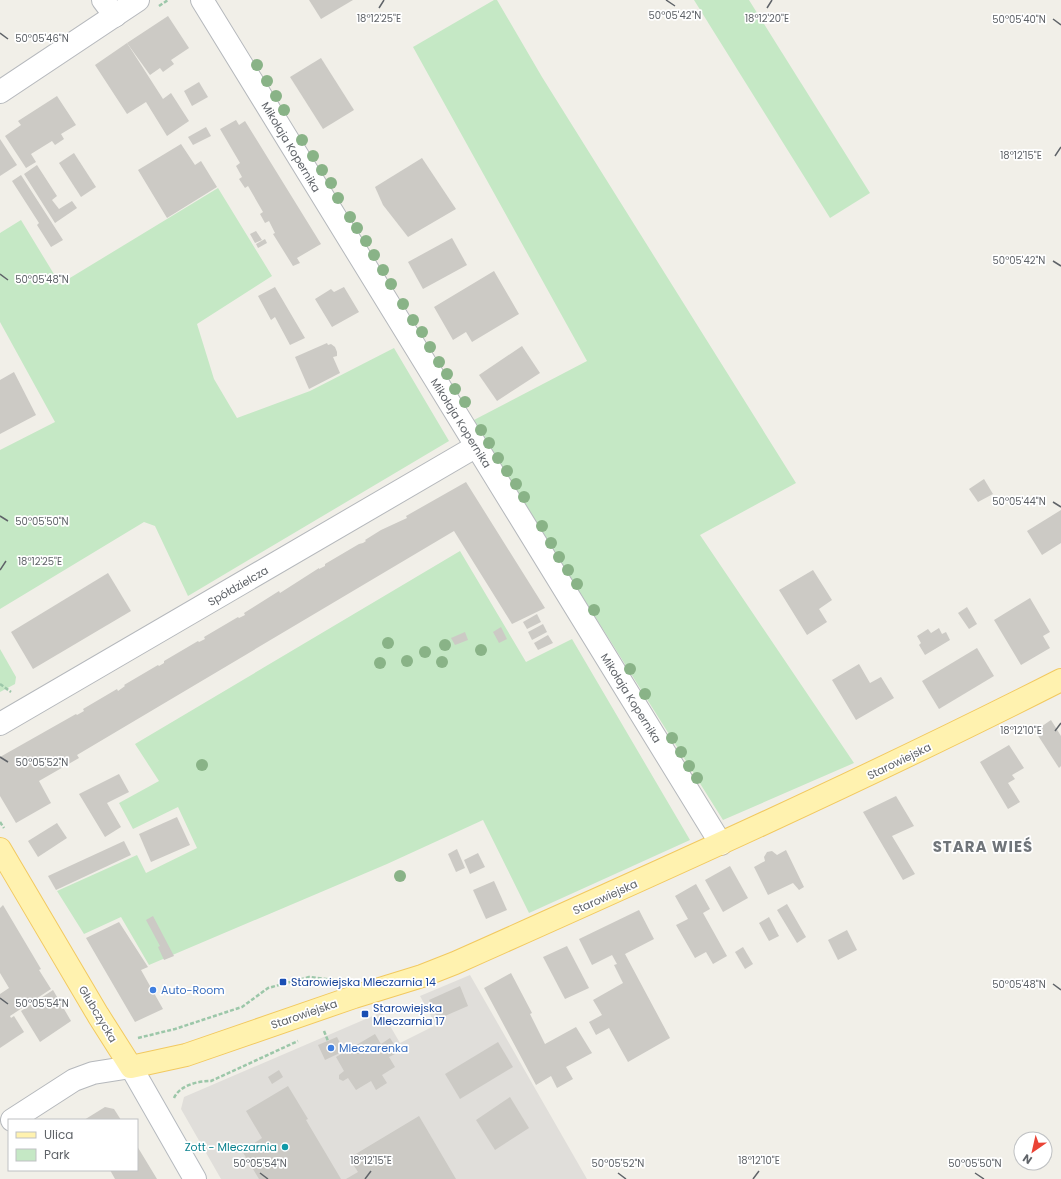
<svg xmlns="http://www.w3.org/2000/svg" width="1061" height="1179" viewBox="0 0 1061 1179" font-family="Poppins,sans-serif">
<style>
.industrial{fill:#e0deda}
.green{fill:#c5e8c5}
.building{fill:#cccac5}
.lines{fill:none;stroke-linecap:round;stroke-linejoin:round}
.street-casing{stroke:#b5b8bc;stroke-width:24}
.secondary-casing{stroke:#b6babf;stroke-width:24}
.primary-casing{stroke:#f2c960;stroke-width:24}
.path{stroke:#9cc7a9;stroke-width:2.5;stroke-dasharray:4 2;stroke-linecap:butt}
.street{stroke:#fff;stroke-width:22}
.secondary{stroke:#fff;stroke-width:22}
.primary{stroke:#fff2af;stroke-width:22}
.tree{fill:#89b387}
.ticks{fill:none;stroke:#5f6368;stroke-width:1.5}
.transit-dot{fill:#1a4fb4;stroke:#fff;stroke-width:1.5}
.shop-dot{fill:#3f7fe0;stroke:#fff;stroke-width:1.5}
.culture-dot{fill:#0f9aa8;stroke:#fff;stroke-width:1.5}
.labels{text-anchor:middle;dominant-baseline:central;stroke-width:3.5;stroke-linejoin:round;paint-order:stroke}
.street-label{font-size:11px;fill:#5f6368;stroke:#fff}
.transit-label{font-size:11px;fill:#164399;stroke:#fff;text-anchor:start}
.shop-label{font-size:11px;fill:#366cbe;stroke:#fff;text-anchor:start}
.culture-label{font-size:11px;fill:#0d838f;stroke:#fff;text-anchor:end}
.district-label{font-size:15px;font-weight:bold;letter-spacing:1px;fill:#70757a;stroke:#fff}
.ticks-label{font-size:10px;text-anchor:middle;fill:#5f6368;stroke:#fff;stroke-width:3.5;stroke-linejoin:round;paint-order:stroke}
</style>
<rect width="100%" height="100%" fill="#f1efe8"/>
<polygon class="industrial" points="470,975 587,1179 221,1179 181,1109 184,1097 382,1012 400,1043 436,1025 420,996"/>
<g class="green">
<polygon points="494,0 497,0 542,77 796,483 700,535 854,763 723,820 472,421 587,361 413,47"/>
<polygon points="694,0 749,0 870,193 830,218"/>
<polygon points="218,188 272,276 197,324 214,379 237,418 310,391 394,348 449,441 188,596 155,526 144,522 0,609 0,450 55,422 0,322 0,233 21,220 60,284"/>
<polygon points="460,551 526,662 572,639 690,840 529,913 483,820 387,864 149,965 121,917 84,934 57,891 137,855 146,873 197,848 178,807 133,829 119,803 159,781 135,744"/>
<polygon points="0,649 16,677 15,684 0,692"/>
</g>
<g class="building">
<polygon points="309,0 353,0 321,19"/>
<polygon points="168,16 189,48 171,60 174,64 163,72 160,68 150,75 127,43"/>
<polygon points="127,43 163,99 171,93 189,121 167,136 146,102 127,114 95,65"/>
<polygon points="321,58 354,110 323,129 290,77"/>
<polygon points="199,82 208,97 192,106 184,91"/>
<polygon points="57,96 76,125 61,134 64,139 55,145 52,141 31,154 36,162 26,168 5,136 21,125 18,121"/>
<polygon points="236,120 239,125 245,121 321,244 297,258 300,263 293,266 273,234 275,233 269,221 265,223 260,214 263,212 248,186 245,188 239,179 242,177 236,166 240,163 220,129"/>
<polygon points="206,127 211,136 193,145 188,137"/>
<polygon points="0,139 17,165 0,176"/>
<polygon points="181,144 195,165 201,161 217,187 167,218 138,170"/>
<polygon points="74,153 96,187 81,197 59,163"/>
<polygon points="422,158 456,209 408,237 383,205 375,187"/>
<polygon points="37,165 57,196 52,200 59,209 72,201 77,208 55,223 24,174"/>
<polygon points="21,175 63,240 51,247 37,225 39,223 12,181"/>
<polygon points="256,231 262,240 255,243 250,234"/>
<polygon points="452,238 467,265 423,289 408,262"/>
<polygon points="265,239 267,243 258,248 256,244"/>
<polygon points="494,271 519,314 472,342 466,332 453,340 434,307"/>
<polygon points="275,287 305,338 290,345 275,317 271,320 258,296"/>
<polygon points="344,287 359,312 332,327 315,299 331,289 334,292"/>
<polygon points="327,343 328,345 331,344 335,347 337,352 337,356 333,357 340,373 309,389 295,357"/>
<polygon points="522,346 540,373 497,401 479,375"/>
<polygon points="14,372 36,415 0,434 0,380"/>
<polygon points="984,479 993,494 978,502 969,489"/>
<polygon points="466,482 545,608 512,624 454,531 77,755 79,758 39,781 51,803 16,823 0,796 0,757 76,714 77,715 84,711 83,709 117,689 118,691 125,686 124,685 158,665 159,666 164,663 164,661 198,641 199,642 205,639 204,637 238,617 239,618 245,615 244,613 279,591 280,593 319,568 319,569 325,566 325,564 359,544 363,543 366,541 365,540 381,530 407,518 406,516"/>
<polygon points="1061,510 1061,543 1042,555 1027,531"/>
<polygon points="813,570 832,600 819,609 827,622 807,635 779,590"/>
<polygon points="108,573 131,611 33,669 11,632"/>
<polygon points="1030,598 1050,632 1043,636 1050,648 1021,665 994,620"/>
<polygon points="967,607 977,624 969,629 958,613"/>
<polygon points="537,614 541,622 527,629 523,622"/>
<polygon points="543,624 547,632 532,640 528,632"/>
<polygon points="501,627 507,639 499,643 493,632"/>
<polygon points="939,628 942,634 946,632 950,640 925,655 919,645 921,643 917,636 928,629 931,633"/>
<polygon points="465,632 468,640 455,645 451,638"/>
<polygon points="548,635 553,643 538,650 534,643"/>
<polygon points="977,648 994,676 939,709 922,681"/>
<polygon points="859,664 870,683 881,677 894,698 856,720 832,680"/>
<polygon points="1051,720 1061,736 1061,766 1059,768 1035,731"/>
<polygon points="1009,745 1024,768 1012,775 1015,779 1008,783 1020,802 1008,809 980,762"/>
<polygon points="119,774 129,792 107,803 121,827 105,837 79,794"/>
<polygon points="896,796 914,826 892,836 915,874 903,880 863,812"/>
<polygon points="177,817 190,845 151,862 139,834"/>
<polygon points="57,823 67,838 38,857 28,841"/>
<polygon points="124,841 131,855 56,890 48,876"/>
<polygon points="457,849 465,868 456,872 448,854"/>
<polygon points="786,850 804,887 799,890 793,883 768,895 754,867 765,861 764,857 767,852 772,851 777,855"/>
<polygon points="478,853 485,867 470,874 464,860"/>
<polygon points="730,866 748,898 723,912 705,880"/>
<polygon points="494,881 507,910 486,919 473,890"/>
<polygon points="696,884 710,909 703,913 727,956 713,964 706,952 695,958 676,925 688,919 675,896"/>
<polygon points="787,904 806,937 797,943 777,910"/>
<polygon points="3,905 41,969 39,970 51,989 10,1016 11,1018 14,1016 24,1032 0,1048 0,994 9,988 0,973 0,908"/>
<polygon points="639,910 654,939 625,954 670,1038 628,1062 609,1028 596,1035 589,1022 602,1015 593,1000 623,983 614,965 617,964 612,955 592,965 579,939"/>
<polygon points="153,916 174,956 164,960 158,947 160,946 146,920"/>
<polygon points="769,917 779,936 769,941 759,923"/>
<polygon points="119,922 148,967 141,970 163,1009 135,1022 86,938"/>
<polygon points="847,930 857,950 838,960 828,940"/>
<polygon points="567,946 589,988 565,999 543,957"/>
<polygon points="743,947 753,964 745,969 735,952"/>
<polygon points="511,973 532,1013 530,1014 545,1044 576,1027 592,1053 566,1067 573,1079 557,1088 551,1076 536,1085 484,988"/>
<polygon points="460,986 468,1006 438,1019 429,1000"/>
<polygon points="53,990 71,1021 40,1042 21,1011"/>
<polygon points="375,1034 381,1044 390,1038 399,1052 389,1057 395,1067 382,1075 387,1083 376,1090 371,1081 356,1090 348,1078 343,1081 339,1079 339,1075 344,1071 336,1057"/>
<polygon points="337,1037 344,1051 325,1060 318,1045"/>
<polygon points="498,1042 513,1067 460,1099 445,1074"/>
<polygon points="279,1070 283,1077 272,1084 268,1077"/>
<polygon points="288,1086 308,1119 306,1120 341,1179 259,1179 242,1151 262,1138 246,1111"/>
<polygon points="510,1097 529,1128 495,1150 476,1120"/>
<polygon points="105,1107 114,1109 121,1120 84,1120"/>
<polygon points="419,1116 456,1179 346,1179 358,1172 349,1158"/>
<polygon points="137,1146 157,1179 115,1179 110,1170 137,1170"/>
</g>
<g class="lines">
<g class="street-casing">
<g id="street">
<polyline points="103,0 115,16"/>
<polyline points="202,0 721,844"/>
<polyline points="0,92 138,0"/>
<polyline points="0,724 475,447"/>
<polyline points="12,1120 74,1080 93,1073 131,1067"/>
</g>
</g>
<g class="secondary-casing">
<polyline id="secondary" points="131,1067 195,1179"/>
</g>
<g class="primary-casing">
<path id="primary" d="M0,849l98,166 33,52 55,-12 168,-58 68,-21 33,-13c204,-91 407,-182 606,-283"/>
</g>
<g class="path">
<polyline points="159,6 168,0"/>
<polyline points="0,684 11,692"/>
<polyline points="0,822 4,828"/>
<polyline points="324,1031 328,1041"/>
<polyline points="138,1038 175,1029 242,1007 268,988 309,977 334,980"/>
<path d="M174,1098c6,-13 24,-17 37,-17l87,-40"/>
</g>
<use href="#street" class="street"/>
<use href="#secondary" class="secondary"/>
<use href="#primary" class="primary"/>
</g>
<g class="tree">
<circle cx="257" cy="65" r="6"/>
<circle cx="267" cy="81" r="6"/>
<circle cx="276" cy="96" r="6"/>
<circle cx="284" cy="110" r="6"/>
<circle cx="302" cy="140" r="6"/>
<circle cx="313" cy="156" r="6"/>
<circle cx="322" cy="170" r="6"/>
<circle cx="331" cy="183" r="6"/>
<circle cx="338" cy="198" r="6"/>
<circle cx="350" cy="217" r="6"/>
<circle cx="357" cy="228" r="6"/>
<circle cx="366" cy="241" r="6"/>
<circle cx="374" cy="255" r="6"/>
<circle cx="383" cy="270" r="6"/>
<circle cx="391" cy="284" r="6"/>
<circle cx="403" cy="304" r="6"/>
<circle cx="413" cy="320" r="6"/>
<circle cx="422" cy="332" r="6"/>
<circle cx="430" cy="347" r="6"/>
<circle cx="439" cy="362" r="6"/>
<circle cx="447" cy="374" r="6"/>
<circle cx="455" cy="389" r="6"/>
<circle cx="465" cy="402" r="6"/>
<circle cx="481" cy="430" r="6"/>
<circle cx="489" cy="443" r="6"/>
<circle cx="498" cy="458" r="6"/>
<circle cx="507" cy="471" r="6"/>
<circle cx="516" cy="484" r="6"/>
<circle cx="524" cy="497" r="6"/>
<circle cx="542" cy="526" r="6"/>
<circle cx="551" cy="543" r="6"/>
<circle cx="559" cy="557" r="6"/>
<circle cx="568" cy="570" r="6"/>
<circle cx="577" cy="584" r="6"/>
<circle cx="594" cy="610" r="6"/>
<circle cx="388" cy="643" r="6"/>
<circle cx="445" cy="645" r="6"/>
<circle cx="481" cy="650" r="6"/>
<circle cx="425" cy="652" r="6"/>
<circle cx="407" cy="661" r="6"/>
<circle cx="442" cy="662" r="6"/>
<circle cx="380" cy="663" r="6"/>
<circle cx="630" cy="669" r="6"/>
<circle cx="645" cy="694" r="6"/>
<circle cx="672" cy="738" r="6"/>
<circle cx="681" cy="752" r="6"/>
<circle cx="202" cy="765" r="6"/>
<circle cx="689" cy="766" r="6"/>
<circle cx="697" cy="778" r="6"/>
<circle cx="400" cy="876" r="6"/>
</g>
<path class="ticks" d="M666,0l9,6M379,8l5,-8M767,8l5,-8M1053,19l8,6M0,33l8,6M1055,156l6,-9M1053,261l8,5M0,274l8,6M1053,502l8,5M0,516l8,5M0,570l6,-9M1055,731l6,-8M0,757l8,5M1053,984l8,6M0,998l8,6M260,1173l8,6M618,1173l8,6M975,1173l9,6M365,1179l6,-8M753,1179l6,-8"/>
<g class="transit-dot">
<rect x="279" y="978" width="8" height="8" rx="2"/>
<rect x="361" y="1010" width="8" height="8" rx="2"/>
</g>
<g class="shop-dot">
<circle cx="153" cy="990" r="4"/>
<circle cx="331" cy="1048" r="4"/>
</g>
<circle class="culture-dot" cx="285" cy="1147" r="4"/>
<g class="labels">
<g class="street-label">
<text transform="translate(291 147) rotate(59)">Mikołaja Kopernika</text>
<text transform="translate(461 423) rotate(58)">Mikołaja Kopernika</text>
<text transform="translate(238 586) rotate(-30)">Spółdzielcza</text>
<text transform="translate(631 698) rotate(58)">Mikołaja Kopernika</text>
<text transform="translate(899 761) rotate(-26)">Starowiejska</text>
<text transform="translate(605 897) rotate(-24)">Starowiejska</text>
<text transform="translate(98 1014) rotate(59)">Głubczycka</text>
<text transform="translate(304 1014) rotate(-19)">Starowiejska</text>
</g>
<g class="transit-label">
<text x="291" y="982">Starowiejska Mleczarnia 14</text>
<text x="373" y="1008">Starowiejska<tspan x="373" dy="13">Mleczarnia 17</tspan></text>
</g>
<g class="shop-label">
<text x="161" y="990">Auto-Room</text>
<text x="339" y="1048">Mleczarenka</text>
</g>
<g class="culture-label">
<text x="277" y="1147">Zott - Mleczarnia</text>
</g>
<g class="district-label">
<text x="983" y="846">STARA WIEŚ</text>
</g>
</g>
<g class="ticks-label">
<text x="675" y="19">50°05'42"N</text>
<text x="379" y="22">18°12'25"E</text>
<text x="767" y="22">18°12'20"E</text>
<text x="1019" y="23">50°05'40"N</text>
<text x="42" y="42">50°05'46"N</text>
<text x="1021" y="159">18°12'15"E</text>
<text x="1019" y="264">50°05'42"N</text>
<text x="42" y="283">50°05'48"N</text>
<text x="1019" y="505">50°05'44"N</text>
<text x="42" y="525">50°05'50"N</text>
<text x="40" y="565">18°12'25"E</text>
<text x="1021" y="734">18°12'10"E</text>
<text x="42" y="766">50°05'52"N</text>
<text x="1019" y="988">50°05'48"N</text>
<text x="42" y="1007">50°05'54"N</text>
<text x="371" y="1164">18°12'15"E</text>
<text x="759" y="1164">18°12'10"E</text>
<text x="260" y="1167">50°05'54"N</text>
<text x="618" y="1167">50°05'52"N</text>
<text x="975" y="1167">50°05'50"N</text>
</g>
<rect x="8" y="1119" width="130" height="52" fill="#ffffff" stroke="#bfc1c3"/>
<rect x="16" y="1132" width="20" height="6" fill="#fff2af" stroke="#bfc1c3"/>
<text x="44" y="1139" font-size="12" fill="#5f6368">Ulica</text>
<rect x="16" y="1149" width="20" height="12" fill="#c5e8c5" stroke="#bfc1c3"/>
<text x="44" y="1159" font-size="12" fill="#5f6368">Park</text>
<g transform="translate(1033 1151) rotate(214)"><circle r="19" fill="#ffffff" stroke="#bfc1c3"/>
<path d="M0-3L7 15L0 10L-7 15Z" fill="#ea4335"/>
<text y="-6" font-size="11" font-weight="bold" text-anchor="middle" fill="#5f6368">N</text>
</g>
</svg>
